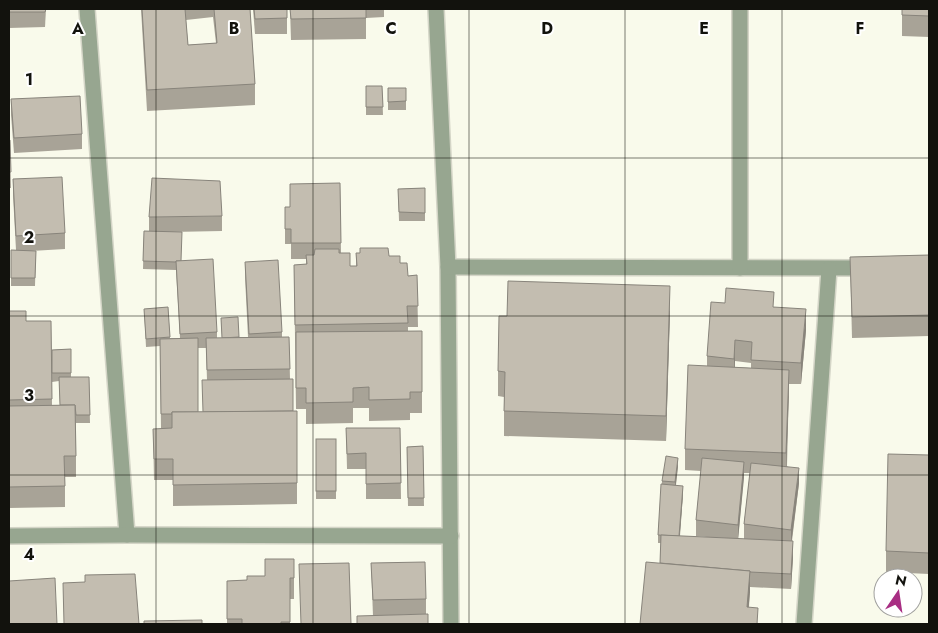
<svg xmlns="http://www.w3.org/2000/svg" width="938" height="633" viewBox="0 0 938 633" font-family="Jost,sans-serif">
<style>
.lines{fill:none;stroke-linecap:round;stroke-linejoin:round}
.minor-casing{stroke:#d4d5c7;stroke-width:18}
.minor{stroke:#97a690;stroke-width:15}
.wall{fill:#a8a397;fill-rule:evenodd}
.shaded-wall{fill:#88847b}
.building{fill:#c3bdb0;stroke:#88847b}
.grid{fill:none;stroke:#12120d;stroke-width:1;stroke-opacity:0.55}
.grid-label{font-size:16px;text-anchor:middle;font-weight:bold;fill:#12120d;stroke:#fff;stroke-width:4;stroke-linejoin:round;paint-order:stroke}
</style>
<rect width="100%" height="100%" fill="#f9faeb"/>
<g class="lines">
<g class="minor-casing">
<g id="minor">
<polyline points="87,9 127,535"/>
<polyline points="436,9 448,267 451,624"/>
<polyline points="448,267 869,268"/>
<polyline points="740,268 740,9"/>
<polyline points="9,536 127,535 451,536"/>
<polyline points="804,624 829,269"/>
</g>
</g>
<use href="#minor" class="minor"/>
</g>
<g class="wall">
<polygon points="9,9 46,9 45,27 9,28"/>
<path d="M141,9h109l5,75v21l-108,6zM213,17l3,26 -28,2 -2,-25z"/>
<polygon points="253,9 287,9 287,34 255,34"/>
<polygon points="290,9 384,9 384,17 366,18 366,39 291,40"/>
<polygon points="902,9 929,9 929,37 902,36"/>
<polygon points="366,86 382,86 383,115 366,115"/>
<rect x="388" y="88" width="18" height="22"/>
<polygon points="11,99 82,134 82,149 14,153 11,115"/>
<polygon points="9,140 10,140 11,188 9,188"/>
<polygon points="13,179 65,233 65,249 31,251 36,251 35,286 11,286 11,250 16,250 13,195"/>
<polygon points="340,183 341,253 350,266 356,266 356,253 389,256 400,263 408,276 417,275 418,327 408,327 408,331 422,331 422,413 410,413 410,420 369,421 369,408 353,408 353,423 306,424 306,409 296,409 294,265 306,264 306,259 291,259 291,244 285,244 285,207 290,207"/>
<polygon points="425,188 425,221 399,221 398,189"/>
<path d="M222,216v15l-51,1 10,28 36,72v6h5l-1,-20 18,19h9l-3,-60v-15l37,70v5h7l1,42 3,32h4v93l-124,2v-26h-19l-1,-51h8l-1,-83 -14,1 -2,-38 24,-2 2,31h10l-4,-68 -33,-1 1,-38h5v-14zM198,348h8l1,32 -4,32h-5z"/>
<polygon points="929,255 929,336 852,338 850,257"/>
<path d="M774,307l32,23 -5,54h-12l-2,82 12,17 -7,58 1,16 -2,32 -41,-2 -1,20 9,17 -98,-61 1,-20h-3v-8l4,-54 16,-15 -2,19 7,9 -3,42 38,2 -22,-2v-16l5,-49 -16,-1v-21l22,-83v-10zM735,361l16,2v5l-16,-1zM744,473h6l-6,51v15h-6z"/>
<polygon points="9,311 26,321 51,321 52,405 60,405 59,381 52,382 52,350 71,349 71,377 89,377 90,423 76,423 76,477 65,477 65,507 9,508"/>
<polygon points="670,311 666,441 504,436 504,397 498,396 498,371 507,316"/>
<polygon points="346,428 400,428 401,499 366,499 366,469 347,469"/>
<rect x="316" y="439" width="20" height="60"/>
<polygon points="423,446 424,506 408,506 407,447"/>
<polygon points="929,455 929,574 886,572 886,551"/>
<polygon points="294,559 294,599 290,599 290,624 227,624 227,581 247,580 265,576"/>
<polygon points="371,563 426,599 426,614 373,616"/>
</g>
<g class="shaded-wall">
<polygon points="670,286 670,311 666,441 666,416"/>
<polygon points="806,309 806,330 801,384 801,363"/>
<polygon points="735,340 735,361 734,379 734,359"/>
<polygon points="789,370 789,391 786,474 786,453"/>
<polygon points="678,458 678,466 675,491 675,482"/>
<polygon points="744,462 744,478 738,540 738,525"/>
<polygon points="799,468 799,483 791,545 791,530"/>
<polygon points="683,486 683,494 679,545 679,536"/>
<polygon points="793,541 793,557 791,589 791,574"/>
<polygon points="750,571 750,592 747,624 747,607"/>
</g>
<g class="building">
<polygon points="9,9 46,9 45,12 9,12"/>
<polygon points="142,9 185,9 188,45 217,43 214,9 250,9 255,84 147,90"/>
<polygon points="254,9 287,9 287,18 255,19"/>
<polygon points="290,9 366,9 366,18 291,19"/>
<polygon points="902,9 929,9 929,16 902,15"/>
<polygon points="366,86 382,86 383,107 366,107"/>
<polygon points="388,88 406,88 406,101 388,102"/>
<polygon points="80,96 82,134 14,138 11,99"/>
<polygon points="9,140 10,140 11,172 9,172"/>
<polygon points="62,177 65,233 16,236 13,179"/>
<polygon points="152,178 220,181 222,216 149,217"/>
<polygon points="340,183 341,243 291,243 291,229 285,229 285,207 290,207 290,184"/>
<polygon points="425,188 425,213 399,212 398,189"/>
<polygon points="144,231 182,232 181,261 176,261 176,262 143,261"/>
<polygon points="360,248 388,248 389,256 400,256 400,263 407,263 408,276 417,275 418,306 407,306 408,323 295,325 294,265 307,264 306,255 314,255 315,249 339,249 339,253 350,253 350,266 357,266 356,253 360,253"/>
<polygon points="11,250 36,251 35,278 11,278"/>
<polygon points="929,255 929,315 852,317 850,257"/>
<polygon points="213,259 217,332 180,334 176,261"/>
<polygon points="278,260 282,332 249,334 245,262"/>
<polygon points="508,281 670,286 666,416 504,411 505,372 498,371 499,316 507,316"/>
<polygon points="726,288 774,292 773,307 806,309 801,363 751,360 752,342 735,340 734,359 707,356 711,302 725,303"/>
<polygon points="168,307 170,337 146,339 144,309"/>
<polygon points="9,311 26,311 26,321 51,321 52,399 9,400"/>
<polygon points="238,317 239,337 222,338 221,318"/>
<polygon points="422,331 422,392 410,392 410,399 369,400 369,387 353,388 353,402 306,403 306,388 296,388 296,332"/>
<polygon points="289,337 290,369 207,370 206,338"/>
<polygon points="198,338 198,412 172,412 172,414 161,414 160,339"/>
<polygon points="71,349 71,373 52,373 52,350"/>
<polygon points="688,365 789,370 786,453 685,449"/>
<polygon points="59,377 89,377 90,415 76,415 75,405 60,405"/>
<polygon points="293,379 293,411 203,412 202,380"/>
<polygon points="75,405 76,456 64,456 65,486 9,487 9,406"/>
<polygon points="297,411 297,483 173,485 173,459 154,459 153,429 172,428 172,412"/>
<polygon points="346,428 400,428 401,483 366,484 366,453 347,454"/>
<rect x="316" y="439" width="20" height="52"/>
<polygon points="423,446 424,498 408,498 407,447"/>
<polygon points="888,454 929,455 929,553 886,551"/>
<polygon points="666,456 678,458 675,482 662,481"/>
<polygon points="702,458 744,462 738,525 696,520"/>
<polygon points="751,463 799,468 791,530 744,524"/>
<polygon points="661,484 683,486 679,536 658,535"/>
<polygon points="661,535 793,541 791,574 750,572 750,571 660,563"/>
<polygon points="265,559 294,559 294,578 290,578 290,622 281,622 281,624 242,624 242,619 227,619 227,581 247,580 247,576 265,576"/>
<polygon points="425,562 426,599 373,600 371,563"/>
<polygon points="646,562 750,571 747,607 758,608 757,624 640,624"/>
<polygon points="349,563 351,624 301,624 299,564"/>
<polygon points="135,574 139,624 64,624 63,583 85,582 85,575"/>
<polygon points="55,578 57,624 9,624 9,581"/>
<polygon points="428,614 428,624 357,624 357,616"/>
<polygon points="202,620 202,624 144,624 144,621"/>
</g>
<path class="grid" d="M156,9v615M313,9v615M469,9v615M625,9v615M782,9v615M9,158h920M9,316h920M9,475h920"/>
<g class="grid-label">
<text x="78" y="34">A</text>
<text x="234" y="34">B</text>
<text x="391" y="34">C</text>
<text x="547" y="34">D</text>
<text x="704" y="34">E</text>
<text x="860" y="34">F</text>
<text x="29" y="85">1</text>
<text x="29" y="243">2</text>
<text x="29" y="401">3</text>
<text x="29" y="560">4</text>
</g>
<rect width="938" height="633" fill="none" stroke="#12120d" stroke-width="20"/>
<g transform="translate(898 593) rotate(13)"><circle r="24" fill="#ffffff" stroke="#a0a09e"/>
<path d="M0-4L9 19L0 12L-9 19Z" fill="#a82e83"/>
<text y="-8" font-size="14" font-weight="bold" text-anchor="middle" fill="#12120d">N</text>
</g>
</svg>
